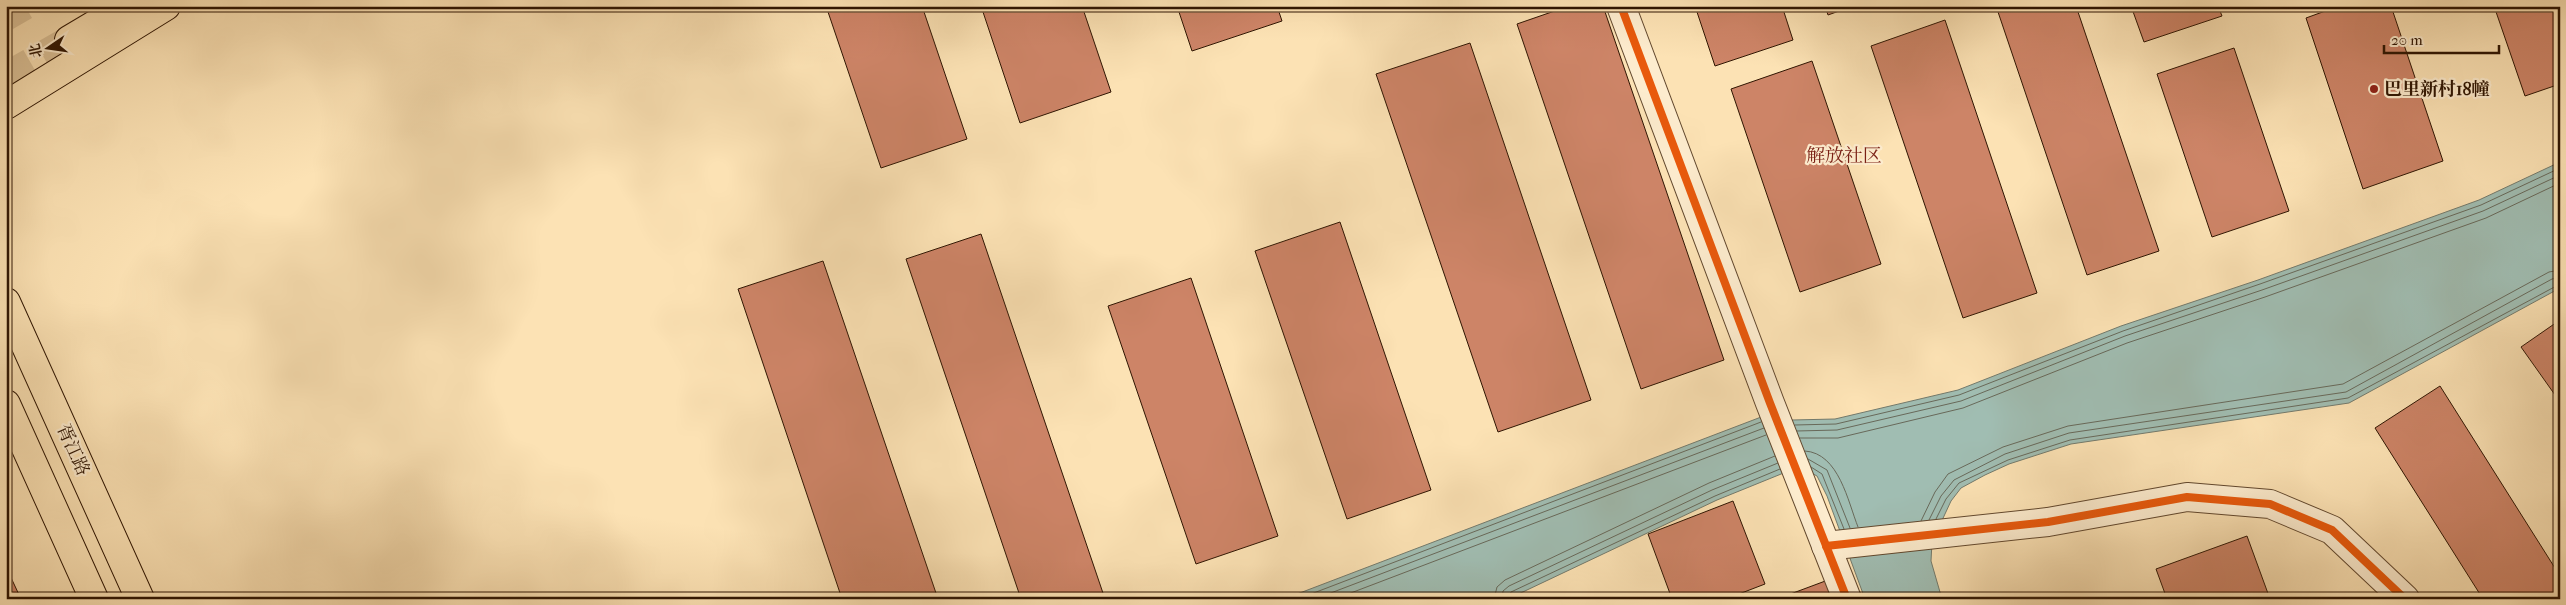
<svg xmlns="http://www.w3.org/2000/svg" width="2566" height="605" viewBox="0 0 2566 605" font-family="'IM FELL French Canon','Noto Serif SC',serif">
<style>
.water{fill:#a0bdb2;stroke:#737a6c}
.lines{fill:none;stroke-linecap:round;stroke-linejoin:round}
.shore{stroke:#68695a;stroke-width:1}
.building{fill:#cd8467;stroke:#2f1502}
.major-tunnel{stroke:#ddc399;stroke-width:28;stroke-dasharray:28 14;stroke-linecap:butt}
.minor-casing{stroke:#62482e;stroke-width:30}
.major-casing{stroke:#2f1502;stroke-width:30}
.minor{stroke:#fdecce;stroke-width:28}
.major{stroke:#fce2b4;stroke-width:28}
.cycleway-casing{stroke:#fdecce;stroke-width:11}
.cycleway{stroke:#e8590c;stroke-width:8}
.poi-dot{fill:#8f2418;stroke:#fdecce;stroke-width:2}
.labels{text-anchor:middle;dominant-baseline:central;stroke-width:4.5;stroke-linejoin:round;paint-order:stroke}
.poi-label{font-size:18px;font-weight:bold;fill:#2f1502;stroke:#fdecce;text-anchor:start}
.street-label{font-size:18px;fill:#2f1502;stroke:#fdecce}
.neighbourhood-label{font-size:19px;fill:#7a1f14;stroke:#fdecce}
</style>
<rect width="100%" height="100%" fill="#fce2b4"/>
<filter id="stains"><feTurbulence type="fractalNoise" baseFrequency=".004" numOctaves="4"/><feColorMatrix values="0 0 0 0 .2 0 0 0 0 .09 0 0 0 0 .02 0 0 0 .5 -.17"/></filter>
<radialGradient id="worn" r=".72"><stop offset=".6" stop-color="#630" stop-opacity="0"/><stop offset="1" stop-color="#630" stop-opacity=".3"/></radialGradient>
<polygon class="water" points="2560,162 2560,288 2349,403 2071,444 2009,464 1985,475 1961,488 1951,501 1932,542 1931,561 1942,599 1865,599 1827,496 1817,476 1806,470 1791,470 1717,500 1508,599 1284,599 1769,414 1792,420 1835,419 1958,390 2121,326 2258,280 2479,200"/>
<g class="lines">
<g class="shore">
<polyline points="1795,425 1836,424 1959,395 2123,331 2260,284 2481,205 2560,168"/>
<polyline points="1797,431 1837,430 1961,401 2125,336 2262,290 2483,211 2560,175"/>
<polyline points="1800,438 1838,438 1963,408 2127,343 2265,297 2486,218 2560,183"/>
<path d="M1805,451c34,2 43,51 53,76"/>
<polyline points="1808,459 1827,470 1850,528"/>
<polyline points="1811,467 1822,474 1844,529"/>
<polyline points="1936,519 1946,499 1959,483 2008,460 2070,440 2348,398 2560,284"/>
<polyline points="1929,520 1941,496 1954,480 2005,454 2069,433 2346,392 2552,279 2560,277"/>
<polyline points="1921,521 1935,492 1948,474 2003,447 2068,426 2343,384 2549,272 2560,270"/>
<polyline points="1298,599 1761,422"/>
<polyline points="1315,599 1764,428"/>
<polyline points="1335,599 1766,435"/>
<polyline points="1494,599 1497,587 1505,580 1709,483 1775,456"/>
<polyline points="1502,599 1503,591 1509,586 1712,490 1778,463"/>
<polyline points="1508,599 1511,592 1715,496 1780,469"/>
</g>
</g>
<g class="building">
<polygon points="826,6 922,6 967,139 881,168"/>
<polygon points="981,6 1082,6 1111,92 1020,123"/>
<polygon points="1177,6 1277,6 1282,21 1192,51"/>
<polygon points="1569,6 1603,6 1724,360 1641,389 1517,24"/>
<polygon points="1695,6 1782,6 1793,40 1715,66"/>
<polygon points="1825,6 1853,6 1828,15"/>
<polygon points="1996,6 2076,6 2159,251 2087,275"/>
<polygon points="2131,6 2218,6 2222,16 2144,42"/>
<polygon points="2339,6 2391,6 2443,161 2363,189 2306,18"/>
<polygon points="2494,6 2560,6 2560,84 2525,96"/>
<polygon points="1945,20 2037,293 1963,318 1871,46"/>
<polygon points="1470,43 1591,400 1498,432 1376,74"/>
<polygon points="2234,48 2289,211 2212,237 2157,74"/>
<polygon points="1812,61 1881,264 1800,292 1731,89"/>
<polygon points="1340,222 1431,490 1347,519 1255,251"/>
<polygon points="981,234 1105,599 1021,599 906,259"/>
<polygon points="823,261 938,599 842,599 738,289"/>
<polygon points="1191,278 1278,536 1196,564 1108,306"/>
<polygon points="2560,320 2560,402 2521,347"/>
<polygon points="2440,386 2560,576 2560,599 2483,599 2375,428"/>
<polygon points="1733,501 1765,584 1726,599 1672,599 1648,534"/>
<polygon points="2247,536 2270,599 2167,599 2156,569"/>
<polygon points="6,567 21,599 6,599"/>
<polygon points="1828,580 1835,599 1777,599"/>
</g>
<g class="lines">
<g class="major-tunnel">
<polyline points="6,17 25,6"/>
<polyline points="6,76 69,40"/>
</g>
<g class="minor-casing">
<g id="minor">
<polyline points="1621,6 1770,403 1847,599"/>
<polyline points="1826,546 2048,522 2187,497 2270,504 2332,530 2405,599"/>
</g>
</g>
<g class="major-casing">
<g id="major">
<polyline points="69,40 126,6"/>
<polyline points="6,105 166,6"/>
<polyline points="6,302 140,599"/>
<polyline points="6,404 94,599"/>
</g>
</g>
<use href="#minor" class="minor"/>
<use href="#major" class="major"/>
<g class="cycleway-casing">
<g id="cycleway">
<polyline points="1621,6 1770,403 1847,599"/>
<polyline points="1826,546 2048,522 2187,497 2270,504 2332,530 2405,599"/>
</g>
</g>
<use href="#cycleway" class="cycleway"/>
</g>
<circle class="poi-dot" cx="2374" cy="89" r="5"/>
<g class="labels">
<g class="poi-label">
<text x="2384" y="89">巴里新村18幢</text>
</g>
<g class="street-label">
<text transform="translate(73 450) rotate(66)">胥江路</text>
</g>
<g class="neighbourhood-label">
<text x="1844" y="156">解放社区</text>
</g>
</g>
<rect width="2566" height="605" fill="none" stroke="#fce2b4" stroke-width="25"/>
<rect x="8" y="8" width="2551" height="590" fill="none" stroke="#2f1502" stroke-width="2.5"/>
<rect x="12" y="12" width="2541" height="580" fill="none" stroke="#2f1502"/>
<g transform="translate(48 48) rotate(257)" stroke="#fdecce" stroke-width="4" paint-order="stroke">
<path d="M0-4L9 19L0 12L-9 19Z" fill="#2f1502"/>
<text y="-8" font-size="14" font-weight="bold" text-anchor="middle" fill="#2f1502">北</text>
</g>
<path d="M2384 45v8h115v-8" fill="none" stroke="#2f1502" stroke-width="2.5"/>
<text x="2391" y="45" font-size="15" fill="#2f1502" stroke="#fdecce" stroke-width="4" paint-order="stroke">20 m</text>
<rect width="100%" height="100%" filter="url(#stains)"/>
<rect width="100%" height="100%" fill="url(#worn)"/>
</svg>
